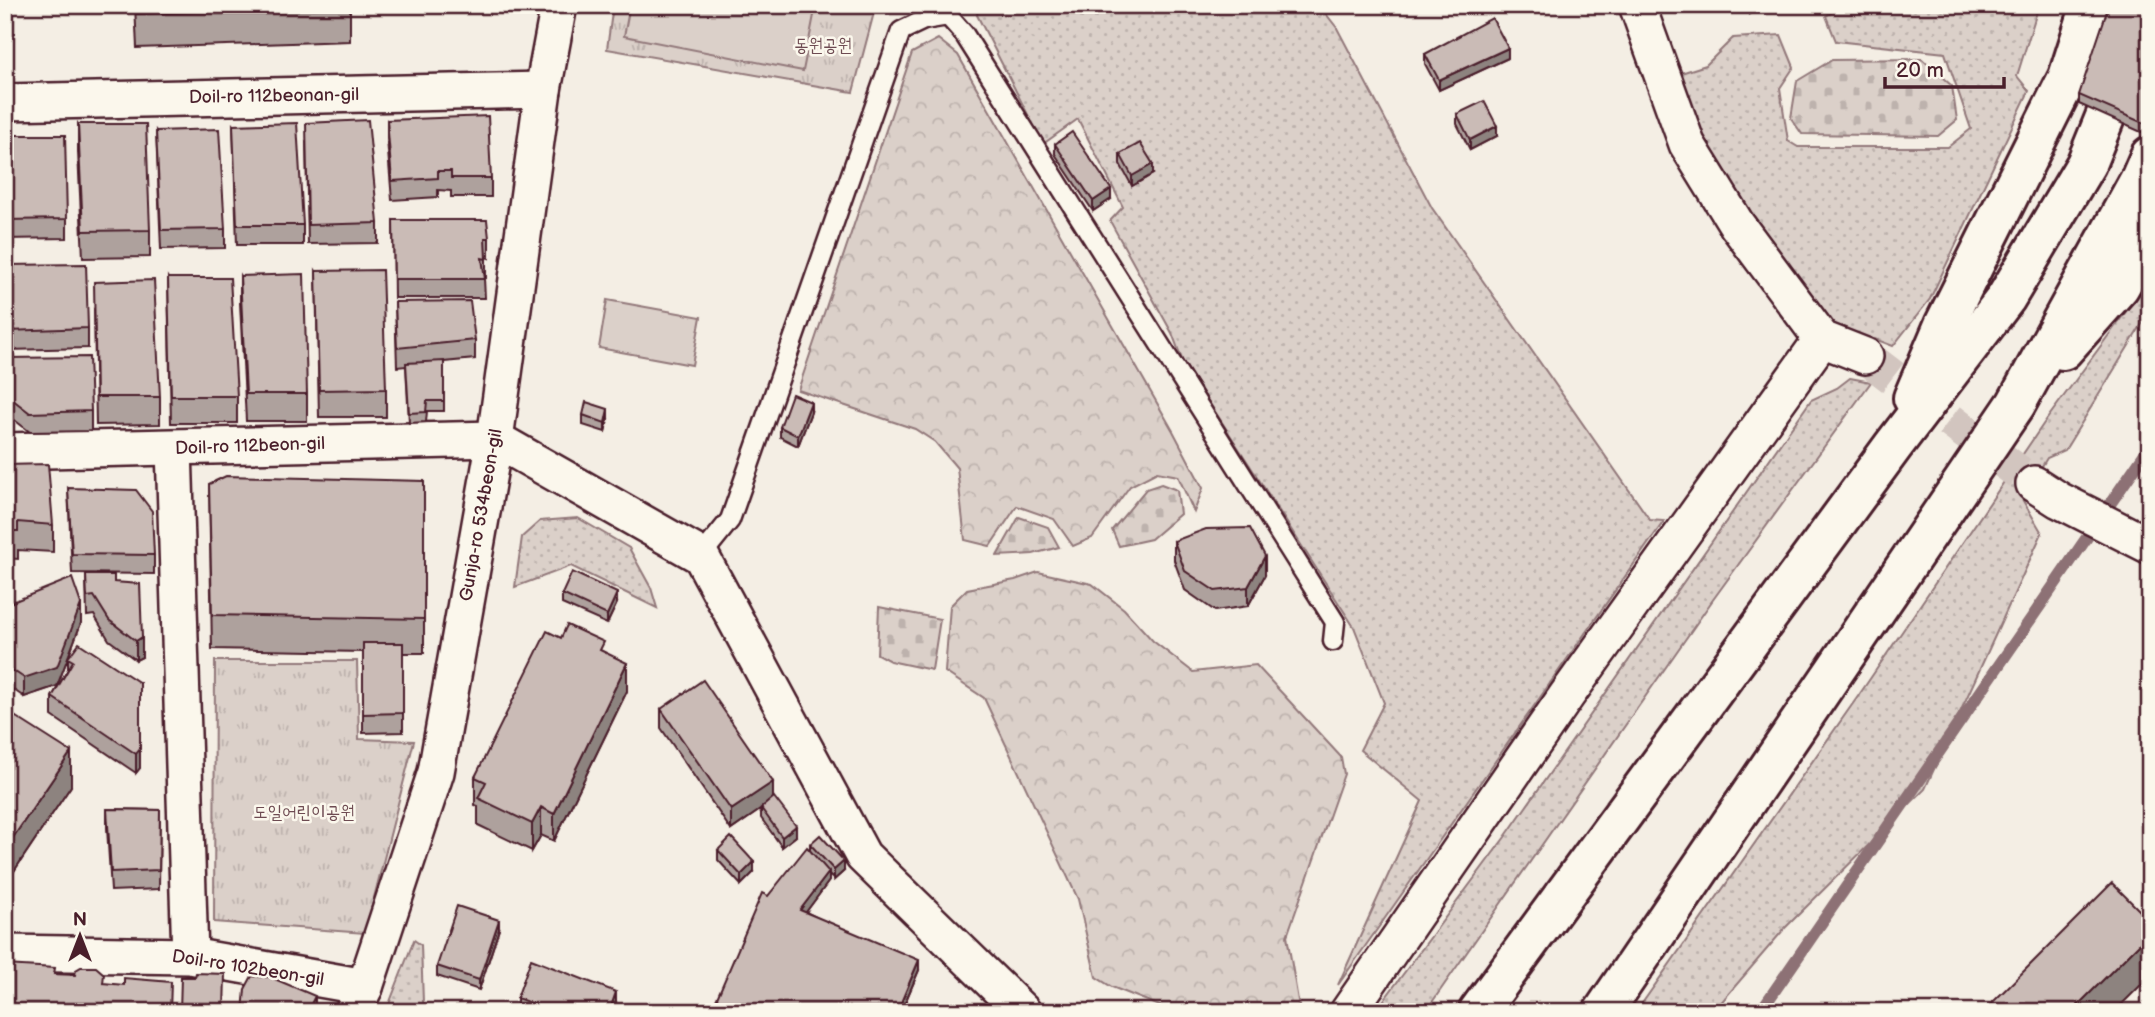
<svg xmlns="http://www.w3.org/2000/svg" width="2155" height="1017" viewBox="0 0 2155 1017" font-family="'Balsamiq Sans','Poor Story',sans-serif">
<style>
.grass{fill:url(#grass-dots);stroke:#92787a;stroke-width:2}
.forest{fill:url(#forest-crowns);stroke:#92787a;stroke-width:2}
.cemetery{fill:url(#cemetery-stones);stroke:#92787a;stroke-width:2}
.park{fill:url(#park-tufts);stroke:#92787a;stroke-width:2}
.pitch{fill:#dbd0c9;stroke:#92787a;stroke-width:2}
.lines{fill:none;stroke-linecap:round;stroke-linejoin:round}
.stream{stroke:#8d7174;stroke-width:12}
.minor-tunnel{stroke:#d2c5bf;stroke-width:35;stroke-dasharray:35 18;stroke-linecap:butt}
.service-casing{stroke:#4a1f2b;stroke-width:23}
.minor-casing{stroke:#4a1f2b;stroke-width:40}
.secondary-casing{stroke:#4a1f2b;stroke-width:44}
.service{stroke:#fbf7ec;stroke-width:18}
.minor{stroke:#fbf7ec;stroke-width:35}
.secondary{stroke:#fbf7ec;stroke-width:38}
.wall{fill:#aea19d;stroke:#4a1f2b;stroke-width:2}
.shaded-wall{fill:#8d837f;stroke:#4a1f2b;stroke-width:2}
.building{fill:#cabbb6;stroke:#4a1f2b;stroke-width:2}
.labels{text-anchor:middle;dominant-baseline:central;stroke-width:5;stroke-linejoin:round;paint-order:stroke}
.park-label{font-size:18px;fill:#6e4b52;stroke:#fbf7ec}
.street-label{font-size:18px;fill:#4a1f2b;stroke:#fbf7ec}
</style>
<defs>
<pattern id="grass-dots" width="8" height="8" patternUnits="userSpaceOnUse" patternTransform="scale(1.75)"><rect width="8" height="8" fill="#dbd0c9"/><path d="M2 2h.1M6 6h.1" fill="none" stroke="#bdb2ad" stroke-width="1.8" stroke-linecap="round"/></pattern>
<pattern id="forest-crowns" width="20" height="18" patternUnits="userSpaceOnUse" patternTransform="scale(1.75)"><rect width="20" height="18" fill="#dbd0c9"/><path d="M2 6a3 3 0 1 1 6 0M12 15a3 3 0 1 1 6 0" fill="none" stroke="#bdb2ad"/></pattern>
<pattern id="cemetery-stones" width="16" height="16" patternUnits="userSpaceOnUse" patternTransform="scale(1.75)"><rect width="16" height="16" fill="#dbd0c9"/><path d="M2 7V4a2 2 0 0 1 4 0v3zM10 15v-3a2 2 0 0 1 4 0v3z" fill="#bdb2ad"/></pattern>
<pattern id="park-tufts" width="24" height="20" patternUnits="userSpaceOnUse" patternTransform="scale(1.75)"><rect width="24" height="20" fill="#dbd0c9"/><path d="M3 7l-1-3M5 7V3M7 7l1-3M15 17l-1-3M17 17v-4M19 17l1-3" fill="none" stroke="#bdb2ad"/></pattern>
</defs>
<rect width="100%" height="100%" fill="#f4eee4"/>
<filter id="ink" filterUnits="userSpaceOnUse"><feTurbulence type="fractalNoise" baseFrequency=".0143" numOctaves="2"/><feDisplacementMap in="SourceGraphic" scale="14" xChannelSelector="R" yChannelSelector="G"/><feConvolveMatrix kernelMatrix="1 2 1 2 8 2 1 2 1" color-interpolation-filters="sRGB"/></filter>
<g filter="url(#ink)">
<g class="grass">
<polygon points="979,5 1319,5 1337,28 1432,208 1650,520 1664,521 1338,985 1422,801 1360,750 1384,703 1354,627 1183,362 1172,333 1110,221 1123,207 1078,119 1043,144 977,15"/>
<polygon points="2039,5 2017,76 2029,91 1930,299 1893,346 1875,339 1869,342 1836,326 1753,223 1691,120 1681,73 1706,65 1733,38 1781,35 1794,67 1780,88 1788,141 1798,147 1948,147 1971,129 1945,53 1836,41 1826,16 1843,6"/>
<polygon points="2150,279 2150,311 2065,450 2047,458 2022,499 2042,533 1925,789 1785,928 1713,1012 1636,1012 1859,695 2044,423"/>
<polygon points="1850,378 1871,382 1712,601 1428,1008 1425,1012 1375,1012 1505,837 1811,400 1837,388"/>
<polygon points="578,518 629,548 651,588 657,608 571,566 515,587 522,537 540,521"/>
<polygon points="414,940 421,945 423,1002 430,1012 386,1012"/>
</g>
<g class="forest">
<polygon points="938,39 958,55 1173,431 1203,488 1194,512 1178,476 1157,472 1130,486 1092,538 1073,546 1054,519 1017,506 990,546 965,540 957,468 935,442 915,429 798,390 912,53"/>
<polygon points="1038,572 1092,584 1124,609 1153,641 1193,672 1256,665 1341,757 1344,774 1287,936 1300,1012 1175,1012 1112,987 1096,977 1078,899 984,698 945,672 950,606 967,589 1015,580"/>
</g>
<g class="cemetery">
<polygon points="1922,59 1952,86 1957,120 1938,136 1802,134 1791,118 1797,81 1832,60"/>
<polygon points="1161,484 1177,490 1180,514 1151,539 1119,546 1112,530 1146,489"/>
<polygon points="1019,517 1048,527 1059,547 1033,554 997,556"/>
<polygon points="879,607 940,619 932,670 890,661 877,654"/>
</g>
<g class="park">
<polygon points="613,5 876,5 853,92 607,49"/>
<polygon points="215,661 357,661 359,739 414,741 365,933 214,922"/>
</g>
<g class="pitch">
<polygon points="630,5 816,5 803,71 624,36"/>
<polygon points="607,300 701,317 692,365 599,348"/>
</g>
<g class="lines">
<polyline class="stream" points="1760,1012 2150,446"/>
<polyline class="minor-tunnel" points="1865,356 2034,484"/>
<g class="service-casing">
<polyline id="service" points="701,556 730,520 901,31 924,20 948,16 964,34 1335,622 1333,641"/>
</g>
<g class="minor-casing">
<g id="minor">
<polyline points="1637,5 1687,144 1737,225 1822,339 1865,356"/>
<polyline points="5,102 543,90"/>
<polyline points="495,439 701,556 863,856 1023,1012"/>
<polyline points="174,448 190,956"/>
<polyline points="5,451 495,439"/>
<polyline points="2034,484 2059,500 2150,546"/>
<polyline points="5,953 190,956 365,987"/>
<polyline points="353,1012 365,987 436,772 495,439 543,90 559,5"/>
<polyline points="1348,1012 1567,695 1822,339"/>
</g>
</g>
<g class="secondary-casing">
<g id="secondary">
<polyline points="2063,350 2120,286 2150,233"/>
<polyline points="1913,398 1944,325 2068,77 2091,5"/>
<polyline points="1478,1012 1893,446 2006,298 2086,164 2150,7"/>
<polyline points="1603,1012 2016,404 2140,179 2150,156"/>
</g>
</g>
<use href="#service" class="service"/>
<use href="#minor" class="minor"/>
<use href="#secondary" class="secondary"/>
</g>
<g class="wall">
<polygon points="135,5 350,5 350,41 137,48"/>
<polygon points="1742,5 1761,5 1761,6 1749,14"/>
<polygon points="2150,5 2150,136 2079,104 2079,95"/>
<polygon points="1425,54 1508,58 1439,90 1425,64"/>
<polygon points="1457,114 1497,136 1470,150 1457,124"/>
<polygon points="387,120 491,178 491,197 451,197 451,191 438,190 438,197 392,200 387,139"/>
<polygon points="78,124 150,230 150,257 83,258 78,152"/>
<polygon points="233,125 303,225 303,245 237,245"/>
<polygon points="156,131 225,229 225,248 161,249"/>
<polygon points="5,135 67,219 67,238 5,239"/>
<polygon points="306,143 378,223 378,243 308,244"/>
<polygon points="1055,144 1111,199 1093,211 1055,154"/>
<polygon points="1120,154 1153,174 1132,186 1120,164"/>
<polygon points="393,220 489,238 489,258 486,257 486,278 484,278 485,298 394,298"/>
<polygon points="6,265 88,328 88,348 8,350"/>
<polygon points="316,271 386,389 386,417 319,417"/>
<polygon points="240,276 307,394 307,421 246,421 240,303"/>
<polygon points="168,278 237,396 237,423 171,423"/>
<polygon points="395,302 475,340 475,359 444,362 444,411 427,411 426,422 409,423 406,366 397,367"/>
<polygon points="94,310 160,397 160,424 96,425"/>
<polygon points="6,358 91,411 91,431 30,432 8,415"/>
<polygon points="811,412 798,446 780,437 780,427"/>
<polygon points="583,415 608,419 605,432 583,425"/>
<polygon points="5,465 53,525 53,552 18,550 18,559 5,558"/>
<polygon points="424,481 424,653 403,653 403,732 363,733 363,652 212,649 209,484"/>
<polygon points="68,488 154,555 154,574 72,573"/>
<polygon points="1174,541 1265,575 1248,606 1215,611 1185,590 1174,560"/>
<polygon points="86,575 114,582 142,657 136,660 109,640 94,615 87,616"/>
<polygon points="562,594 617,603 607,624 562,604"/>
<polygon points="5,605 81,623 57,686 24,697 5,684"/>
<polygon points="561,638 604,652 627,691 554,841 541,835 532,851 478,825 478,806 475,805 475,777"/>
<polygon points="68,658 140,683 140,768 136,773 52,716 52,697 68,669"/>
<polygon points="661,709 773,798 796,836 782,847 761,818 761,809 731,830 661,728"/>
<polygon points="5,710 71,786 12,874 5,869"/>
<polygon points="107,809 160,810 159,889 111,891 107,828"/>
<polygon points="810,844 844,871 834,880 829,875 829,881 806,912 919,970 901,1012 711,1012 768,896 810,850"/>
<polygon points="718,850 754,872 741,885 718,860"/>
<polygon points="499,929 479,990 437,976 437,966"/>
<polygon points="517,998 616,1002 612,1012 527,1012 517,1008"/>
</g>
<g class="shaded-wall">
<polygon points="1749,5 1761,5 1761,6 1749,14"/>
<polygon points="1508,48 1508,58 1439,90 1439,80"/>
<polygon points="1497,126 1497,136 1470,150 1470,140"/>
<polygon points="1153,164 1153,174 1132,186 1132,176"/>
<polygon points="1111,189 1111,199 1093,211 1093,201"/>
<polygon points="811,402 811,412 798,446 798,436"/>
<polygon points="608,409 608,419 605,432 605,423"/>
<polygon points="1265,556 1265,575 1248,606 1248,587"/>
<polygon points="617,593 617,603 607,624 607,615"/>
<polygon points="81,604 81,623 57,686 24,697 24,678"/>
<polygon points="142,637 142,657 136,660 136,641"/>
<polygon points="627,663 627,691 554,841 554,814"/>
<polygon points="140,683 140,768 136,773 136,754"/>
<polygon points="71,752 71,786 12,874 12,839"/>
<polygon points="773,782 773,801 731,830 731,810"/>
<polygon points="541,807 541,835 532,851 532,824"/>
<polygon points="796,826 796,836 782,847 782,837"/>
<polygon points="844,861 844,871 834,880 834,870"/>
<polygon points="754,862 754,872 741,885 741,875"/>
<polygon points="829,872 829,881 800,920 800,910"/>
<polygon points="499,920 499,929 479,990 479,980"/>
<polygon points="2150,933 2150,976 2114,1012 2071,1012"/>
<polygon points="919,960 919,970 901,1012 897,1012"/>
<polygon points="616,992 616,1002 612,1012 609,1012"/>
<polygon points="315,996 315,1012 307,1012"/>
</g>
<g class="building">
<polygon points="136,5 350,5 350,7 137,14"/>
<polygon points="2109,5 2150,5 2150,126 2079,95"/>
<polygon points="1492,18 1508,48 1439,80 1425,54"/>
<polygon points="1484,101 1497,126 1470,140 1457,114"/>
<polygon points="488,116 491,178 451,178 451,171 438,171 438,178 392,181 387,120"/>
<polygon points="368,120 378,223 308,225 306,123"/>
<polygon points="297,123 303,225 237,225 233,125"/>
<polygon points="78,124 146,124 150,230 83,231"/>
<polygon points="219,129 225,229 161,230 156,131"/>
<polygon points="1072,132 1111,189 1093,201 1055,144"/>
<polygon points="5,135 65,135 67,219 5,220"/>
<polygon points="1140,143 1153,164 1132,176 1120,154"/>
<polygon points="393,220 487,220 489,238 485,238 486,259 482,258 485,279 394,279"/>
<polygon points="86,264 88,328 8,331 6,265"/>
<polygon points="382,270 386,389 319,390 316,271"/>
<polygon points="304,274 307,394 246,394 240,276"/>
<polygon points="168,278 230,278 237,396 171,396"/>
<polygon points="154,280 160,397 96,397 94,282"/>
<polygon points="470,301 475,340 397,348 395,302"/>
<polygon points="89,357 91,411 30,413 8,396 6,358"/>
<polygon points="444,361 444,401 427,401 426,412 409,413 406,363"/>
<polygon points="792,394 811,402 798,436 780,427"/>
<polygon points="586,402 608,409 605,423 583,415"/>
<polygon points="48,464 53,525 18,522 18,531 5,531 5,465"/>
<polygon points="226,476 424,481 424,619 212,615 209,484"/>
<polygon points="68,488 136,490 152,511 154,555 72,554"/>
<polygon points="1250,528 1265,556 1248,587 1215,591 1185,571 1174,541 1206,529"/>
<polygon points="572,572 617,593 607,615 562,594"/>
<polygon points="86,575 114,575 114,582 140,584 142,637 136,641 109,620 94,596 87,597"/>
<polygon points="72,578 81,604 57,667 24,678 5,665 5,605"/>
<polygon points="567,625 604,642 600,650 627,663 554,814 541,807 532,824 478,798 486,782 475,777 547,631 561,638"/>
<polygon points="79,643 140,683 140,749 136,754 52,697 73,661 68,658"/>
<polygon points="363,643 403,643 403,713 363,714"/>
<polygon points="703,680 773,782 731,810 661,709"/>
<polygon points="5,710 71,752 12,839 5,835"/>
<polygon points="774,797 796,826 782,837 761,808"/>
<polygon points="107,809 160,810 159,870 111,872"/>
<polygon points="820,835 844,861 834,870 810,844"/>
<polygon points="731,837 754,862 741,875 718,850"/>
<polygon points="807,847 829,872 800,910 919,960 897,1012 711,1012 762,893 768,896"/>
<polygon points="2112,883 2150,921 2150,933 2071,1012 1983,1012"/>
<polygon points="457,906 499,920 479,980 437,966"/>
<polygon points="531,959 616,992 609,1012 554,1012 517,998"/>
<polygon points="5,965 55,968 54,974 75,975 76,970 81,967 96,967 104,974 103,983 124,985 124,978 171,982 170,1012 5,1012"/>
<polygon points="196,973 225,974 224,1012 180,1012 181,977 195,977"/>
<polygon points="252,976 270,977 315,996 307,1012 243,1012 245,989"/>
</g>
</g>
<g class="labels">
<g class="park-label">
<text x="823" y="45">동원공원</text>
<text x="304" y="812">도일어린이공원</text>
</g>
<g class="street-label">
<text transform="translate(274 96) rotate(-1)">Doil-ro 112beonan-gil</text>
<text transform="translate(250 446) rotate(-2)">Doil-ro 112beon-gil</text>
<text transform="translate(481 515) rotate(-80)">Gunja-ro 534beon-gil</text>
<text transform="translate(248 968) rotate(9)">Doil-ro 102beon-gil</text>
</g>
</g>
<rect width="2155" height="1017" fill="none" stroke="#fbf7ec" stroke-width="28"/>
<rect x="14" y="14" width="2127" height="989" fill="none" stroke="#4a1f2b" stroke-width="2.5" filter="url(#ink)"/>
<g transform="translate(80 936)" stroke="#fbf7ec" stroke-width="5" paint-order="stroke">
<path d="M0-5L12 26L0 18L-12 26Z" fill="#4a1f2b"/>
<text y="-10" font-size="19" font-weight="bold" text-anchor="middle" fill="#4a1f2b">N</text>
</g>
<path d="M1885 77v10h119v-10" fill="none" stroke="#4a1f2b" stroke-width="3.5"/>
<text x="1896" y="77" font-size="21" fill="#4a1f2b" stroke="#fbf7ec" stroke-width="5" paint-order="stroke">20 m</text>
</svg>
